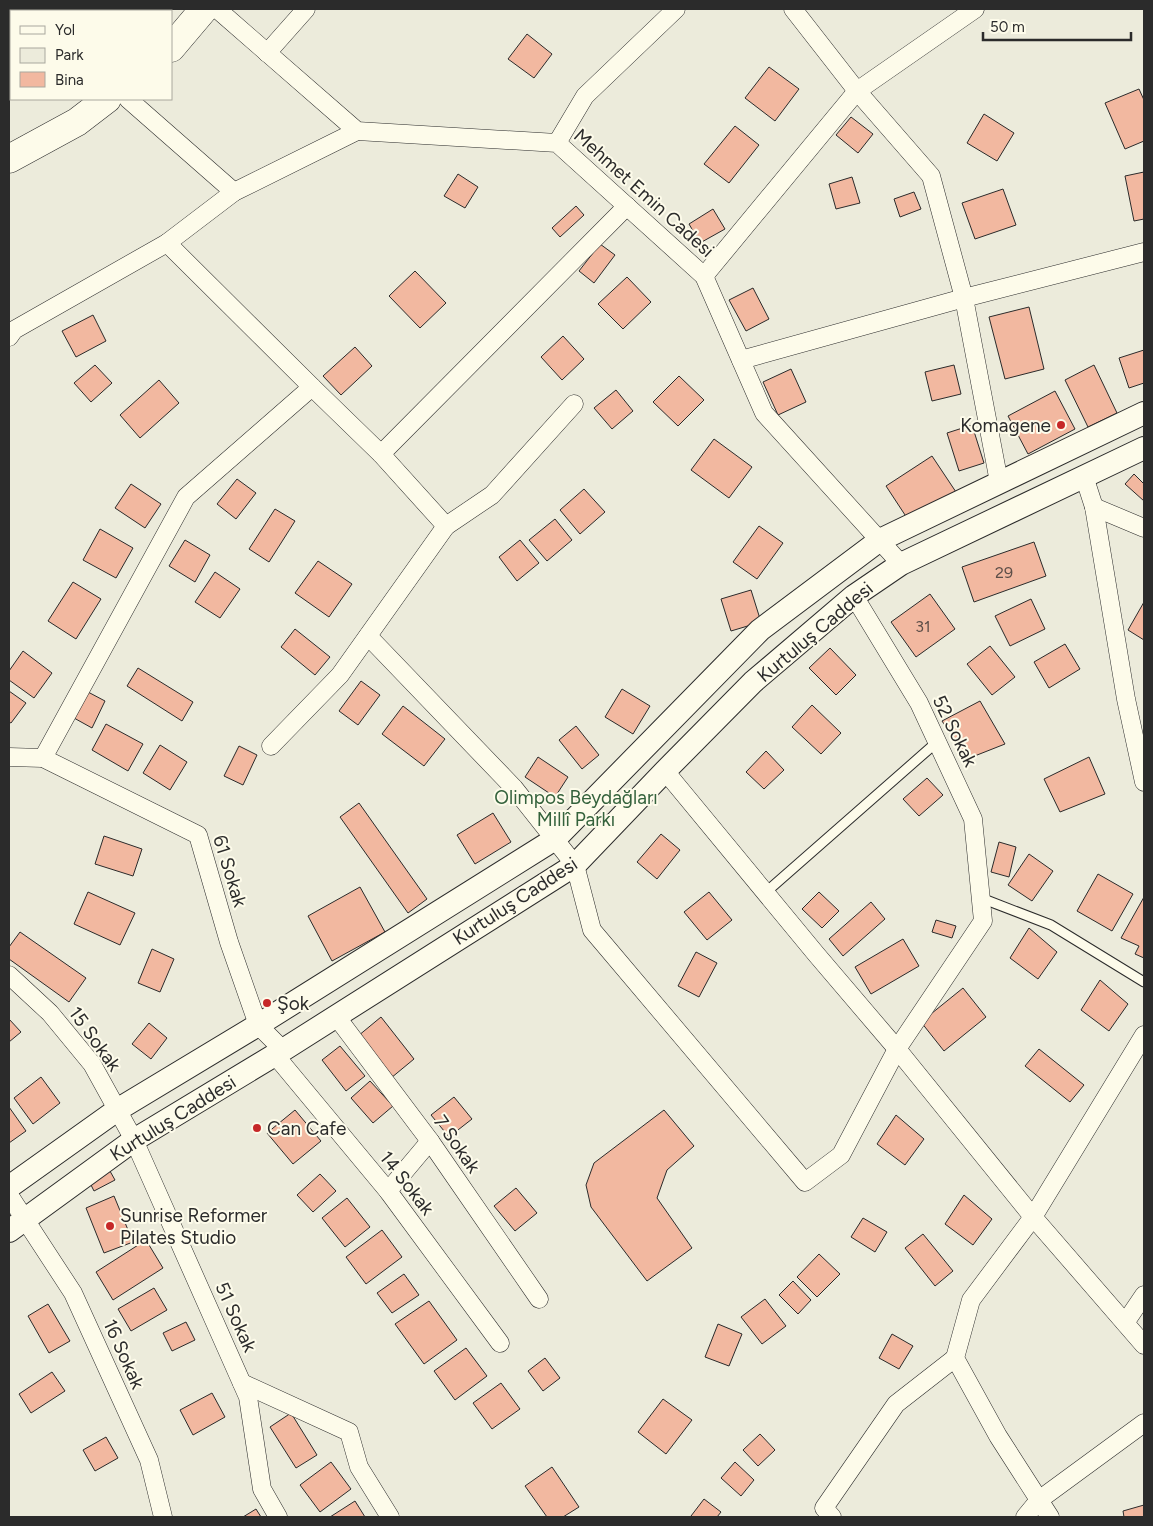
<svg xmlns="http://www.w3.org/2000/svg" width="1153" height="1526" viewBox="0 0 1153 1526" font-family="Figtree,sans-serif">
<style>
.green{fill:#ecebdb;stroke:#74746e;fill-rule:evenodd}
.building{fill:#f2b8a0;stroke:#2b2b2b}
.lines{fill:none;stroke-linecap:round;stroke-linejoin:round}
.service-casing{stroke:#2b2b2b;stroke-width:11}
.minor-casing{stroke:#2b2b2b;stroke-width:19}
.tertiary-casing{stroke:#2b2b2b;stroke-width:24}
.trunk-casing{stroke:#2b2b2b;stroke-width:29}
.service{stroke:#fdfbea;stroke-width:9}
.minor{stroke:#fdfbea;stroke-width:18}
.tertiary{stroke:#fdfbea;stroke-width:22}
.trunk{stroke:#fdfbea;stroke-width:28}
.poi-dot{fill:#c62828;stroke:#fdfbea;stroke-width:2}
.labels{text-anchor:middle;dominant-baseline:central;stroke-width:4;stroke-linejoin:round;paint-order:stroke}
.number-label{font-size:16px;fill:#5d4e48}
.street-label{font-size:19px;fill:#2b2b2b;stroke:#fdfbea}
.poi-label{font-size:19px;fill:#2b2b2b;stroke:#fdfbea;text-anchor:start}
.park-label{font-size:19px;fill:#34623c;stroke:#fdfbea}
</style>
<rect width="100%" height="100%" fill="#fdfbea"/>
<path class="green" d="M9,9h1135v1508h-1135zM11,11h160v88h-160z"/>
<g class="building">
<polygon points="527,34 552,54 534,78 508,59"/>
<polygon points="769,67 799,89 775,121 745,98"/>
<polygon points="1139,89 1144,100 1144,141 1125,149 1105,103"/>
<polygon points="984,114 1014,133 997,161 967,143"/>
<polygon points="851,117 873,134 858,153 836,135"/>
<polygon points="735,126 759,145 729,183 704,164"/>
<polygon points="1144,172 1144,219 1134,221 1125,176"/>
<polygon points="458,174 478,187 465,208 444,196"/>
<polygon points="852,177 860,203 836,209 829,184"/>
<polygon points="1003,189 1016,225 975,239 962,203"/>
<polygon points="914,192 921,209 900,217 894,199"/>
<polygon points="576,206 584,215 560,237 552,228"/>
<polygon points="713,209 725,229 700,243 689,224"/>
<polygon points="600,244 615,255 594,283 579,271"/>
<polygon points="415,271 446,303 420,328 389,296"/>
<polygon points="627,277 651,302 623,329 598,304"/>
<polygon points="753,288 769,319 746,331 729,300"/>
<polygon points="1029,307 1044,369 1005,379 989,317"/>
<polygon points="93,315 106,341 76,357 62,331"/>
<polygon points="563,336 584,359 562,380 541,357"/>
<polygon points="355,347 372,366 341,395 323,376"/>
<polygon points="1144,350 1144,383 1129,388 1119,358"/>
<polygon points="95,365 112,383 91,402 74,383"/>
<polygon points="954,365 961,394 932,401 925,372"/>
<polygon points="1094,365 1117,413 1088,427 1065,380"/>
<polygon points="791,369 806,402 778,415 763,382"/>
<polygon points="679,376 704,400 678,426 653,402"/>
<polygon points="159,380 179,403 140,438 120,415"/>
<polygon points="616,390 633,411 612,429 594,408"/>
<polygon points="1055,391 1075,429 1028,454 1008,416"/>
<polygon points="972,425 984,463 959,471 947,433"/>
<polygon points="714,439 752,467 729,498 691,470"/>
<polygon points="932,456 956,492 909,521 886,486"/>
<polygon points="1134,474 1144,484 1144,501 1125,484"/>
<polygon points="237,479 256,493 236,519 217,504"/>
<polygon points="131,484 161,504 145,528 115,508"/>
<polygon points="584,489 605,512 580,534 560,510"/>
<polygon points="275,509 295,521 269,562 249,549"/>
<polygon points="555,519 572,540 547,561 529,540"/>
<polygon points="759,526 783,543 757,579 733,562"/>
<polygon points="100,529 133,548 116,578 83,560"/>
<polygon points="185,540 210,555 195,582 169,566"/>
<polygon points="520,540 539,563 517,581 499,557"/>
<polygon points="1034,542 1046,576 974,602 962,567"/>
<polygon points="318,561 352,584 329,617 295,593"/>
<polygon points="215,572 240,589 220,618 195,602"/>
<polygon points="73,582 101,599 76,639 48,621"/>
<polygon points="751,590 761,622 731,631 721,599"/>
<polygon points="930,594 955,629 916,657 891,622"/>
<polygon points="1031,599 1045,629 1010,646 995,616"/>
<polygon points="1144,602 1144,640 1128,630"/>
<polygon points="295,629 330,657 315,675 281,647"/>
<polygon points="1065,644 1080,669 1049,688 1034,662"/>
<polygon points="990,646 1015,677 992,695 967,664"/>
<polygon points="830,648 856,675 836,695 809,668"/>
<polygon points="23,651 52,673 34,698 9,680 9,671"/>
<polygon points="138,668 193,702 182,721 127,686"/>
<polygon points="361,681 380,695 358,725 339,711"/>
<polygon points="622,689 650,706 633,734 605,717"/>
<polygon points="9,691 26,703 11,723 9,722"/>
<polygon points="88,692 105,701 92,728 74,718"/>
<polygon points="980,701 1005,744 967,759 942,721"/>
<polygon points="812,705 841,733 821,754 792,727"/>
<polygon points="403,706 445,739 424,766 382,734"/>
<polygon points="106,724 143,744 128,771 92,750"/>
<polygon points="576,726 599,755 582,769 559,740"/>
<polygon points="160,745 187,762 170,790 143,773"/>
<polygon points="239,746 257,755 243,785 224,776"/>
<polygon points="766,751 784,770 764,789 746,772"/>
<polygon points="538,757 568,777 555,797 525,777"/>
<polygon points="1089,757 1105,794 1060,812 1044,779"/>
<polygon points="927,778 943,795 919,816 903,799"/>
<polygon points="359,803 427,899 408,913 340,817"/>
<polygon points="493,813 511,842 475,864 457,835"/>
<polygon points="661,834 680,850 657,879 637,862"/>
<polygon points="104,836 142,849 133,876 95,864"/>
<polygon points="999,842 1016,847 1009,877 991,872"/>
<polygon points="1029,854 1053,871 1032,901 1008,885"/>
<polygon points="1098,874 1133,894 1112,931 1077,911"/>
<polygon points="360,887 385,932 332,961 308,916"/>
<polygon points="88,892 135,913 120,945 74,924"/>
<polygon points="709,892 732,920 707,940 684,912"/>
<polygon points="819,892 839,911 822,928 802,909"/>
<polygon points="1144,897 1144,958 1135,954 1139,946 1121,938"/>
<polygon points="871,902 885,919 843,956 829,939"/>
<polygon points="936,920 956,926 952,938 932,932"/>
<polygon points="1029,928 1057,952 1038,979 1010,958"/>
<polygon points="20,932 86,978 69,1002 9,959 9,947"/>
<polygon points="903,939 919,966 871,994 855,967"/>
<polygon points="152,949 174,959 160,992 138,983"/>
<polygon points="696,952 717,963 699,997 678,986"/>
<polygon points="1100,980 1128,1004 1109,1031 1081,1010"/>
<polygon points="963,988 986,1017 944,1051 921,1022"/>
<polygon points="381,1017 414,1059 391,1078 358,1036"/>
<polygon points="9,1019 21,1032 9,1042"/>
<polygon points="149,1023 167,1038 151,1059 132,1044"/>
<polygon points="340,1046 365,1076 346,1091 322,1060"/>
<polygon points="1039,1049 1084,1085 1070,1102 1025,1066"/>
<polygon points="41,1077 60,1103 33,1124 14,1098"/>
<polygon points="370,1081 393,1106 373,1123 351,1098"/>
<polygon points="454,1097 472,1119 449,1137 431,1115"/>
<polygon points="9,1107 26,1131 9,1143"/>
<polygon points="295,1110 321,1141 293,1164 267,1133"/>
<polygon points="664,1110 694,1146 667,1170 657,1198 692,1248 647,1281 591,1207 586,1185 594,1163"/>
<polygon points="896,1115 924,1139 905,1165 877,1144"/>
<polygon points="106,1164 115,1180 94,1191 86,1175"/>
<polygon points="320,1174 336,1191 313,1212 297,1195"/>
<polygon points="516,1188 537,1213 515,1231 494,1206"/>
<polygon points="964,1195 992,1219 973,1245 945,1224"/>
<polygon points="114,1196 133,1242 104,1253 86,1208"/>
<polygon points="347,1198 370,1227 345,1247 322,1218"/>
<polygon points="863,1218 887,1232 875,1252 851,1237"/>
<polygon points="382,1230 402,1257 366,1284 346,1257"/>
<polygon points="923,1234 953,1271 935,1286 905,1248"/>
<polygon points="146,1240 163,1268 113,1300 96,1272"/>
<polygon points="819,1254 840,1274 817,1297 797,1277"/>
<polygon points="404,1274 419,1295 392,1313 377,1293"/>
<polygon points="793,1281 811,1300 798,1314 779,1295"/>
<polygon points="154,1288 167,1310 131,1331 118,1309"/>
<polygon points="765,1299 786,1326 762,1344 741,1317"/>
<polygon points="429,1301 457,1340 424,1364 395,1324"/>
<polygon points="48,1304 70,1341 49,1353 28,1316"/>
<polygon points="186,1322 195,1340 172,1351 163,1333"/>
<polygon points="718,1324 742,1334 729,1366 705,1357"/>
<polygon points="892,1334 913,1346 899,1369 879,1358"/>
<polygon points="466,1348 487,1376 455,1400 434,1371"/>
<polygon points="545,1358 560,1378 543,1391 528,1371"/>
<polygon points="52,1372 65,1391 31,1413 19,1394"/>
<polygon points="501,1383 520,1409 492,1429 473,1403"/>
<polygon points="212,1393 225,1417 193,1435 180,1410"/>
<polygon points="663,1399 692,1420 666,1454 638,1432"/>
<polygon points="291,1413 317,1455 296,1468 270,1427"/>
<polygon points="760,1434 775,1450 758,1466 743,1450"/>
<polygon points="106,1437 118,1458 95,1471 83,1450"/>
<polygon points="331,1462 351,1489 320,1512 300,1485"/>
<polygon points="735,1462 754,1480 741,1496 721,1478"/>
<polygon points="552,1467 579,1507 563,1517 547,1517 525,1486"/>
<polygon points="704,1499 721,1512 717,1517 693,1517 691,1516"/>
<polygon points="355,1501 365,1517 330,1517"/>
<polygon points="1144,1505 1144,1517 1124,1517 1123,1511"/>
<polygon points="256,1509 261,1517 243,1517"/>
</g>
<g class="lines">
<g class="service-casing">
<g id="service">
<polyline points="765,893 937,742"/>
<polyline points="981,898 1051,925 1144,982"/>
</g>
</g>
<g class="minor-casing">
<g id="minor">
<polyline points="217,9 357,131 557,143 704,276 764,413 901,564"/>
<polyline points="793,9 857,91 931,176 964,298 999,482"/>
<polyline points="267,53 306,9"/>
<polyline points="128,99 234,192"/>
<polyline points="557,143 585,96 676,9"/>
<polyline points="704,276 857,91 975,9"/>
<polyline points="9,337 14,330 167,243"/>
<polyline points="741,360 964,298 1144,252"/>
<polyline points="381,454 627,206"/>
<polyline points="1084,476 1094,507 1126,699 1144,782"/>
<polyline points="1094,507 1144,528"/>
<polyline points="446,526 492,495 574,404"/>
<polyline points="368,636 514,788 575,865 592,930 805,1182 841,1155 897,1049 983,921 973,819 919,703 854,596"/>
<polyline points="271,746 340,675 446,526 381,454 312,387"/>
<polyline points="9,757 43,758 198,835 229,942 258,1025 283,1050"/>
<polyline points="43,758 186,497 312,387 167,243 234,192 357,131"/>
<polyline points="665,771 816,954 897,1049 1033,1217 1144,1345"/>
<polyline points="9,975 50,1013 92,1064 134,1140 248,1397 262,1489 278,1517"/>
<polyline points="336,1016 430,1141 539,1299"/>
<polyline points="275,1055 388,1191 500,1343"/>
<polyline points="388,1191 430,1141"/>
<polyline points="9,1195 73,1293 149,1460 163,1517"/>
<polyline points="1125,1323 1144,1295"/>
<polyline points="242,1383 349,1432 359,1467 390,1517"/>
<polyline points="832,1517 824,1508 896,1404 955,1358"/>
<polyline points="1025,1517 1039,1500 1144,1423"/>
<polyline points="1050,1517 998,1436 955,1358 971,1300 1033,1217 1144,1035"/>
</g>
</g>
<g class="tertiary-casing">
<g id="tertiary">
<polyline points="9,1187 117,1110 258,1025 555,839 760,630 880,540 1144,413"/>
<polyline points="9,1231 134,1140 283,1050 575,865 665,771 753,682 854,596 901,564 1144,448"/>
</g>
</g>
<g class="trunk-casing">
<g id="trunk">
<polyline points="82,11 85,9"/>
<polyline points="171,48 204,9"/>
<polyline points="9,72 11,70"/>
<polyline points="9,159 77,122 107,99"/>
</g>
</g>
<use href="#service" class="service"/>
<use href="#minor" class="minor"/>
<use href="#tertiary" class="tertiary"/>
<use href="#trunk" class="trunk"/>
</g>
<g class="poi-dot">
<circle cx="1061" cy="425" r="5"/>
<circle cx="267" cy="1003" r="5"/>
<circle cx="257" cy="1128" r="5"/>
<circle cx="110" cy="1226" r="5"/>
</g>
<g class="labels">
<g class="number-label">
<text x="1004" y="572">29</text>
<text x="923" y="626">31</text>
</g>
<g class="street-label">
<text transform="translate(644 193) rotate(42)">Mehmet Emin Cadesi</text>
<text transform="translate(815 632) rotate(-40)">Kurtuluş Caddesi</text>
<text transform="translate(955 731) rotate(64)">52 Sokak</text>
<text transform="translate(230 871) rotate(73)">61 Sokak</text>
<text transform="translate(515 901) rotate(-33)">Kurtuluş Caddesi</text>
<text transform="translate(95 1039) rotate(54)">15 Sokak</text>
<text transform="translate(173 1118) rotate(-32)">Kurtuluş Caddesi</text>
<text transform="translate(457 1144) rotate(55)">7 Sokak</text>
<text transform="translate(407 1183) rotate(52)">14 Sokak</text>
<text transform="translate(236 1317) rotate(66)">51 Sokak</text>
<text transform="translate(124 1354) rotate(66)">16 Sokak</text>
</g>
<g class="poi-label">
<text x="1051" y="425" text-anchor="end">Komagene</text>
<text x="277" y="1003">Şok</text>
<text x="267" y="1128">Can Cafe</text>
<text x="120" y="1215">Sunrise Reformer<tspan x="120" dy="22">Pilates Studio</tspan></text>
</g>
<g class="park-label">
<text x="576" y="797">Olimpos Beydağları<tspan x="576" dy="22">Millî Parkı</tspan></text>
</g>
</g>
<rect width="1153" height="1526" fill="none" stroke="#2b2b2b" stroke-width="20"/>
<rect x="10" y="10" width="162" height="90" fill="#fdfbea" stroke="#a9a89e"/>
<rect x="20" y="26" width="25" height="8" fill="#fdfbea" stroke="#a9a89e"/>
<text x="55" y="35" font-size="15" fill="#2b2b2b">Yol</text>
<rect x="20" y="48" width="25" height="15" fill="#ecebdb" stroke="#a9a89e"/>
<text x="55" y="60" font-size="15" fill="#2b2b2b">Park</text>
<rect x="20" y="72" width="25" height="15" fill="#f2b8a0" stroke="#a9a89e"/>
<text x="55" y="85" font-size="15" fill="#2b2b2b">Bina</text>
<path d="M983 32v8h148v-8" fill="none" stroke="#2b2b2b" stroke-width="2.5"/>
<text x="990" y="32" font-size="15" fill="#2b2b2b" stroke="#fdfbea" stroke-width="4" paint-order="stroke">50 m</text>
</svg>
